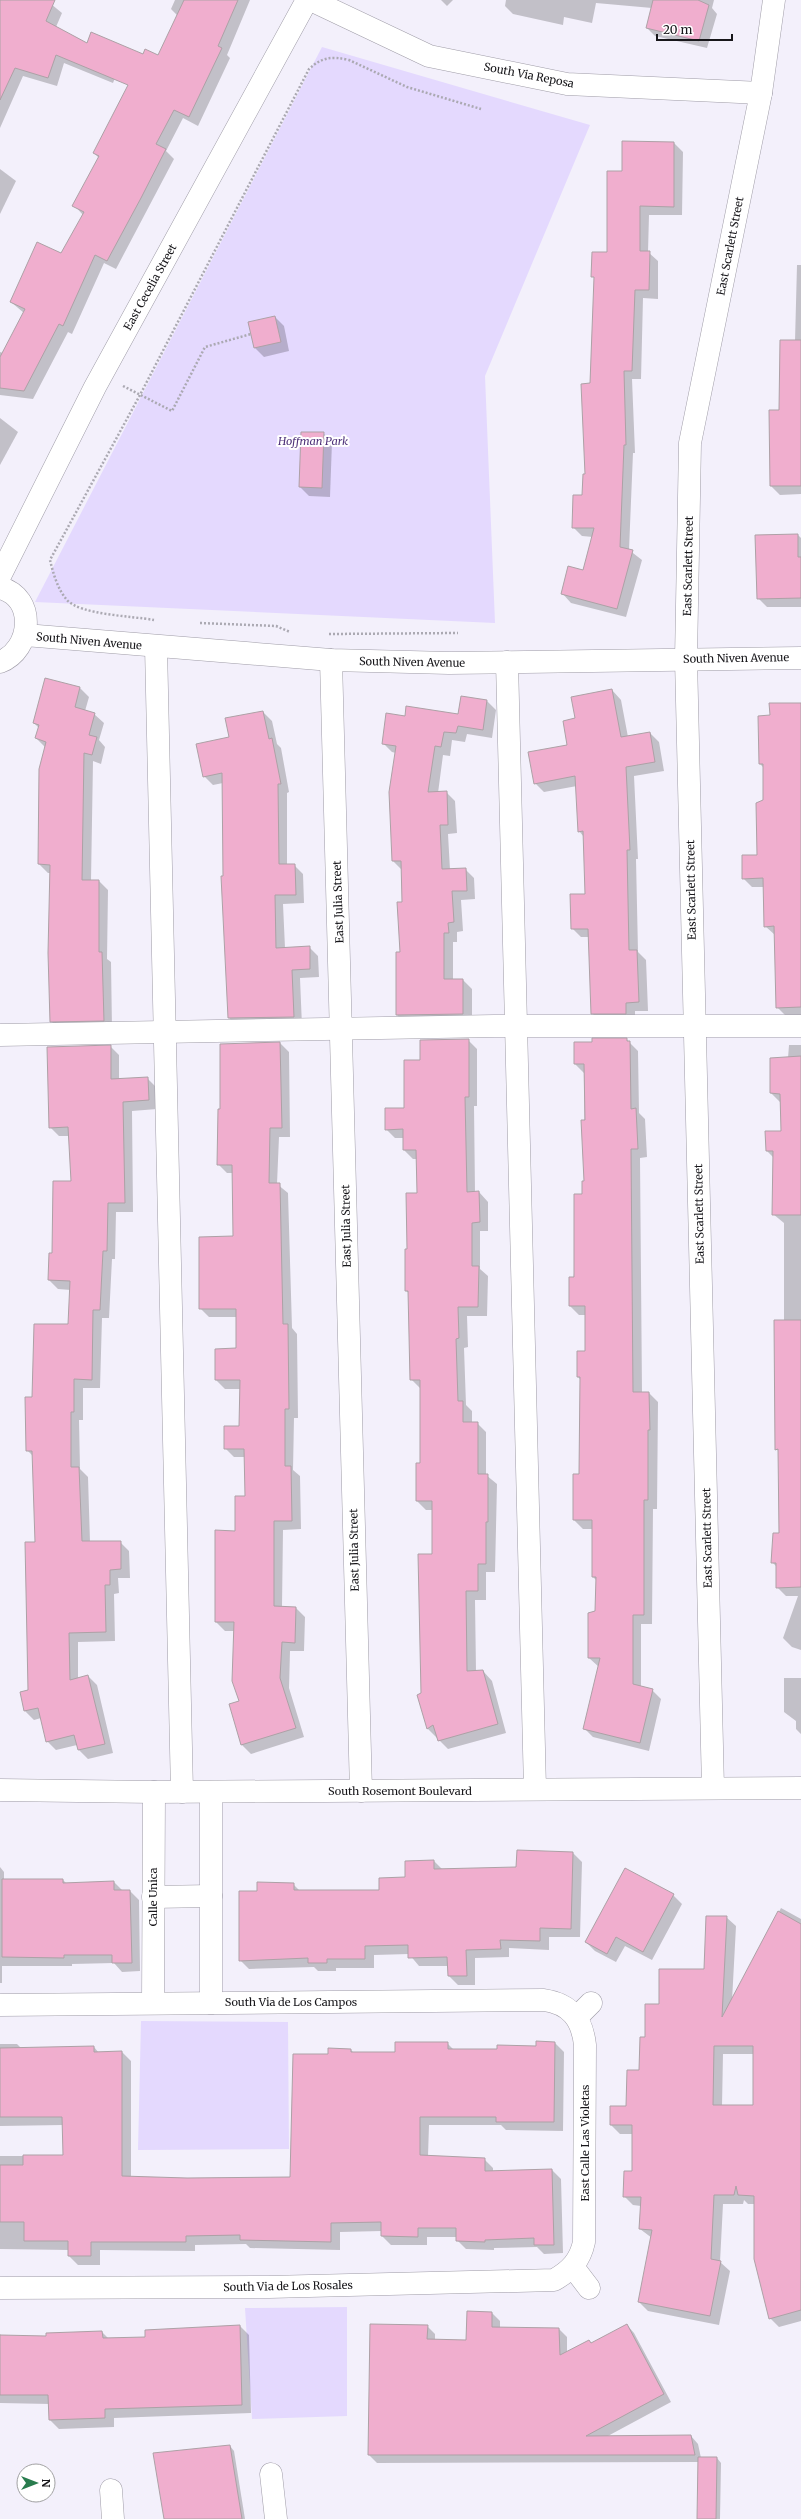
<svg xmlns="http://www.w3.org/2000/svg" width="801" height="2519" viewBox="0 0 801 2519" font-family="Merriweather,serif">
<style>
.green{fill:#e4d9fe}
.shadow{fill:#0003;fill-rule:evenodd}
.building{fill:#f0aece;stroke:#ada1a6;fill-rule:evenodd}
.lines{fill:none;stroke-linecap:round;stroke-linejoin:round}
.minor-casing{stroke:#9f9ca7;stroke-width:23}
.path{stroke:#aba9b2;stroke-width:2.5;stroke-dasharray:2 2;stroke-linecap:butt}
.minor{stroke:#fff;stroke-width:22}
.labels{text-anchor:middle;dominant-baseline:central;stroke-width:4;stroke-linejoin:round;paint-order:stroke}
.street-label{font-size:11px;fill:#17161a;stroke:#fff}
.park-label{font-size:11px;font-style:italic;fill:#4e3279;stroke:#fff}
</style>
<rect width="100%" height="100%" fill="#f3f0fb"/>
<g class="green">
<polygon points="322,47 590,125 485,376 495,623 35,602"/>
<polygon points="141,2021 288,2022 289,2149 138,2150"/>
<polygon points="347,2307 347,2416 252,2419 245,2308"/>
</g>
<g class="shadow">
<polygon points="0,0 53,0 51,4 62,13 56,27 87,45 125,52 113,83 64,63 57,86 23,76 0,128"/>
<polygon points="175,0 250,0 227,55 230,58 198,126 183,118 166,151 174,159 116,269 104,263 72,334 68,332 33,399 0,395 0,352 3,353 24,313 11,302 62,255 83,215 74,205 99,158 94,153 159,56 178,16 171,9"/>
<polygon points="441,0 453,0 447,6"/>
<polygon points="506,0 714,0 712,8 717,14 707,48 655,36 647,28 652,8 596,3 592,23 564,17 563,25 513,14 505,6"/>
<polygon points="674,143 683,152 682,215 649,215 648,252 658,261 658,299 643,298 641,379 632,379 635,453 633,453 629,550 642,560 626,617 571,603 562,593 584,571 593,537 582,536 573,527 583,496 586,475 595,278 592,276 608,253 623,172"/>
<polygon points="0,169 16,181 0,214"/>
<polygon points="797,265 801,265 801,494 780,495 771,486 780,411 795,341"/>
<polygon points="275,317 284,326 289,351 264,357 255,348 250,323"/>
<polygon points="0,418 18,432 0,465"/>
<polygon points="323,433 332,442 330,497 309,496 300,487"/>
<polygon points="798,535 801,538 801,607 767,607 758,598"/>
<polygon points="80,688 89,697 85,711 94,714 104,723 99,740 105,747 101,764 93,761 91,881 99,881 108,890 107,959 111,962 112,1029 60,1030 51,1021 51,873 48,873 39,864 40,769 45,747 36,738 39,728 34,723"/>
<polygon points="612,690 621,700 628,737 650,733 659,742 664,771 634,776 638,859 636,859 638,952 646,960 648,1011 635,1011 635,1022 601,1022 592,1013 589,937 581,937 572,928 586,895 584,837 579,831 577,786 544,792 535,783 568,746 576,719"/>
<polygon points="462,697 487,701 496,710 492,738 467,734 465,742 452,740 450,756 443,755 438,793 446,792 455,801 457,833 448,834 450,870 465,869 474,878 475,899 461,900 463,931 457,932 457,942 453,942 453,980 463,980 472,989 472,1023 406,1024 397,1015 403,903 402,870 393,861 396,753 392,752 383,743 406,717 459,715"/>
<polygon points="801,704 801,1016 786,1016 777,1007 775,935 765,926 764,887 752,887 743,878 758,856 764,800 764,768 760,764 771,716"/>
<polygon points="263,712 272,721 277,744 281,748 289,792 287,793 287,865 294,865 303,874 304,903 283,904 285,948 309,947 318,956 319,977 300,978 302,1026 238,1027 229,1018 224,877 223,783 213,785 204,776 230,738"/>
<polygon points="468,1040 477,1049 477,1106 474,1106 475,1193 479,1192 488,1202 488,1231 480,1231 480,1269 488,1276 487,1316 467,1316 468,1347 464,1348 466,1405 472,1411 472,1423 477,1423 486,1432 486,1475 497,1484 495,1572 486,1572 486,1600 475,1600 476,1672 483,1671 492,1681 506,1733 448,1749 428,1729 418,1695 422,1694 433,1555 433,1510 426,1510 417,1501 421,1464 421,1389 411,1379 409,1293 406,1291 408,1250 418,1194 418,1159 413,1159 404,1150 404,1138 395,1138 386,1129 405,1109 421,1061"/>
<polygon points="627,1040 638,1051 639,1113 645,1119 647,1157 640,1158 642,1393 649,1393 658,1402 657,1509 653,1509 652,1624 641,1624 641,1687 652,1690 661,1699 649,1751 593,1737 584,1728 599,1667 589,1658 596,1612 597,1581 593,1577 593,1529 583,1529 574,1520 580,1475 581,1380 578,1377 578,1352 586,1352 586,1315 579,1315 570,1306 585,1182 584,1073 575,1064 593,1043"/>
<polygon points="280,1043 289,1052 290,1137 279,1137 277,1184 288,1193 292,1328 297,1334 298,1418 294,1418 293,1470 300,1476 301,1529 283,1530 282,1607 296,1608 305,1617 304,1651 290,1651 289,1688 304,1737 251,1754 242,1745 230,1705 240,1702 234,1631 225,1631 216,1622 216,1531 236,1532 246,1497 245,1457 234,1457 225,1448 240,1427 241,1389 225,1389 216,1380 237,1349 237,1317 209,1317 200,1308 234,1237 233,1173 227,1173 218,1164"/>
<polygon points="789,1045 801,1045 801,1650 792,1647 783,1638 798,1596 786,1596 777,1587 777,1567 772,1562 780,1534 780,1452 776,1449 784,1321 784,1223 773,1214 774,1158 767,1151 782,1132 780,1102 771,1093 788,1058"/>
<polygon points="110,1046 119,1055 119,1080 147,1078 156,1087 157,1109 132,1111 133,1212 116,1212 115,1259 112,1259 109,1318 102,1318 100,1388 83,1388 83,1420 79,1420 80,1469 88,1477 90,1542 120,1542 129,1551 130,1578 118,1578 119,1593 114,1594 115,1641 78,1642 78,1679 88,1676 97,1685 113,1753 88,1759 79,1750 77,1745 56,1750 47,1741 41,1718 34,1720 25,1711 21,1692 29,1691 36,1543 34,1457 27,1450 33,1398 69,1325 71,1290 58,1289 49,1280 72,1182 70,1136 59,1136 50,1127"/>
<polygon points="784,1678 801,1678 801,1734 796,1729 796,1721 784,1712"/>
<polygon points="573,1853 582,1862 580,1937 549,1937 549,1950 509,1948 509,1957 475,1958 475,1985 458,1985 449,1976 449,1966 419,1966 409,1954 374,1955 374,1968 336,1968 336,1971 318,1971 314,1967 249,1969 240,1960 258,1892 293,1884 300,1891 380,1891 406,1878 434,1861 443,1870 517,1868"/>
<polygon points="0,1867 4,1872 4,1880 63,1880 67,1884 114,1882 123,1891 130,1891 139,1900 140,1971 122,1972 114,1963 72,1964 72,1966 2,1966 2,1983 0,1983"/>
<polygon points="673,1895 682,1904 652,1960 625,1946 616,1962 595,1951 586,1942"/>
<path d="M781,1908l20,11v402l-22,6 -9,-9 -15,-114h-7l-4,-4 -1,4h-20l-3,58 10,9 -11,54 -71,-14 -9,-9 13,-64 -12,-9 1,-23 -8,-1 -9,-9 9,-24v-38h-13l-9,-9 16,-18 13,-36 6,-33 14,-33 45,-35 21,-53 10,9 -4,75zM723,2054h31v52h-32z"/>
<polygon points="447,2043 454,2050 498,2050 537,2047 555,2043 564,2052 563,2131 506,2130 501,2125 429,2125 428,2156 484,2159 493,2168 493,2172 552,2170 561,2179 563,2253 544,2254 537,2247 494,2248 494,2250 466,2249 457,2240 457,2237 427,2237 427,2245 391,2245 382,2236 382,2231 340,2232 340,2250 250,2248 246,2244 195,2245 195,2251 100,2250 100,2265 78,2265 69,2256 69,2250 0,2249 0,2156 64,2156 63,2125 0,2126 0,2044 17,2044 21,2048 94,2047 99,2053 122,2052 131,2061 131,2177 187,2179 291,2178 329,2055 351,2050 354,2053 396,2053"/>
<polygon points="468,2312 492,2313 500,2321 500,2328 559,2329 567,2337 567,2353 589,2341 592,2344 627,2325 634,2333 671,2402 606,2437 691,2436 698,2444 701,2458 717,2458 721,2463 720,2519 698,2519 699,2462 377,2463 369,2455 427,2326 435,2334 435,2340 467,2341"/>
<polygon points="240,2326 249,2335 251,2413 114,2418 114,2427 59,2429 50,2420 50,2404 0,2403 0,2334 2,2336 47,2337 102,2332 109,2339 146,2338"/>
<polygon points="230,2446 234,2451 245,2519 165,2519"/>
</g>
<g class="building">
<polygon points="0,0 55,0 46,21 87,43 91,32 143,54 145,49 158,55 184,0 238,0 218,46 222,48 189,117 174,110 156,144 166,149 141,198 107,261 95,255 63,326 59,324 24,391 0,388 0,357 25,309 10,302 37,242 61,253 84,212 72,206 99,156 93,153 128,85 56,55 48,78 15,68 0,100"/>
<polygon points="653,0 698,0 709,5 699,41 646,28"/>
<polygon points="622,141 674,142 674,207 640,206 640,251 650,251 649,290 635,290 632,371 624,371 626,445 624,445 620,547 633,550 617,609 561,594 568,566 583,570 594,528 572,528 573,495 582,495 583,474 585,474 581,384 590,383 594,277 591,277 592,252 607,252 607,171 622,171"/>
<polygon points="275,316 281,342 254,348 248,322"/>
<polygon points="780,340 801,340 801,486 770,486 769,410 779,410"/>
<polygon points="301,432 324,432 322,488 299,487"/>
<polygon points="798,534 798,557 801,557 801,598 757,599 755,535"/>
<polygon points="45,678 80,687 75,707 95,713 89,735 97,737 92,755 84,753 82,880 99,880 99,952 102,952 104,1021 50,1022 48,953 50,865 38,864 39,769 46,742 35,738 39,725 33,723"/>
<polygon points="612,689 621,737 650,732 655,762 626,767 630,850 627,850 629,950 637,950 639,1002 626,1003 626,1014 591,1014 588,929 571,929 570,894 585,894 583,831 578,832 575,776 534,784 528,752 567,745 563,721 575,718 571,697"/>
<polygon points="461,696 487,700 483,730 458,726 456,733 444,732 441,747 435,746 428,792 447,791 448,825 440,825 442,869 466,868 467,891 452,891 454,922 448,923 449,933 444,933 444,979 463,979 463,1014 396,1015 396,952 400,952 397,902 402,902 401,861 392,861 389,792 396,746 382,744 386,713 405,716 406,706 458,714"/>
<polygon points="769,703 801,703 801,1007 776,1008 774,926 764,927 763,878 742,879 742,855 757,855 756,803 763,800 763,764 759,764 758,716 770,715"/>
<polygon points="263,711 269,739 272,738 281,784 278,784 279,864 295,864 296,895 275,895 276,948 310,946 310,969 292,970 294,1017 228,1018 221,876 223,876 222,773 203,777 196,744 229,737 225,718"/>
<polygon points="592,1038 627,1038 627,1041 630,1041 631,1109 636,1108 638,1149 631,1149 633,1392 649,1392 650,1430 648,1430 648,1500 644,1500 644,1615 633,1615 633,1684 653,1689 640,1743 583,1729 600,1658 588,1658 588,1613 595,1611 596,1577 592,1577 592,1520 573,1520 573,1474 579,1474 580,1377 577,1377 577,1351 585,1351 585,1306 569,1306 569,1277 574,1277 574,1194 582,1194 582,1181 584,1181 581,1120 585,1120 584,1064 574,1064 574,1042 592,1042"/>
<polygon points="469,1039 469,1097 465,1097 467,1192 479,1191 480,1222 472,1223 472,1266 479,1266 478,1307 458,1307 459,1338 456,1339 458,1401 463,1401 463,1422 478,1422 478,1474 488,1474 488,1522 486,1522 486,1564 478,1564 478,1591 466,1591 467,1671 483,1670 498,1724 438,1741 433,1725 427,1729 417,1695 421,1693 418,1554 432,1554 432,1501 416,1501 416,1463 420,1463 420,1380 410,1380 408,1291 405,1291 405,1249 407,1249 406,1193 417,1193 416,1150 403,1150 403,1129 385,1130 385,1108 404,1108 404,1060 420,1060 420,1040"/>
<polygon points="280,1042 282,1128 270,1128 269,1183 280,1183 283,1324 288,1324 289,1409 285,1409 285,1466 291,1466 292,1521 274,1521 274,1606 296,1607 295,1643 282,1642 280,1678 296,1728 241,1745 229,1704 239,1701 232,1681 234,1622 215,1622 215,1530 235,1531 235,1496 245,1496 244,1449 224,1449 224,1426 239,1426 240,1380 215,1380 215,1349 236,1348 236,1309 199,1309 199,1237 233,1236 232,1165 217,1165 218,1109 220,1109 220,1044"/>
<polygon points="111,1045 111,1079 148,1077 149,1100 123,1102 125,1203 108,1203 107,1251 103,1251 100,1310 93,1310 92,1380 74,1379 74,1412 71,1412 71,1467 79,1467 82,1541 121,1541 121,1569 110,1570 110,1585 105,1585 106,1632 69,1633 70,1680 88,1675 105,1744 78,1750 74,1735 46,1742 38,1708 24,1711 20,1692 28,1690 25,1542 35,1542 32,1451 26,1451 25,1397 32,1397 34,1324 68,1324 70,1281 48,1280 49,1253 52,1253 53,1181 71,1181 68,1127 49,1128 47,1047"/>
<polygon points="801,1056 801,1215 772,1215 773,1151 766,1151 765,1131 781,1131 780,1094 770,1093 770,1058"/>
<polygon points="774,1320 801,1320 801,1587 776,1588 776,1563 771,1563 773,1533 779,1533 778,1449 775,1450"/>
<polygon points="517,1850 573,1852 571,1929 540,1928 540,1941 500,1940 501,1949 466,1950 467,1976 448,1976 447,1957 408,1958 408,1945 365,1946 365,1959 327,1959 327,1963 308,1963 308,1958 239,1961 239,1891 257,1891 257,1882 294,1883 294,1890 379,1890 379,1878 405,1877 405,1861 434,1860 434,1869 516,1867"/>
<polygon points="625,1868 674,1894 643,1952 616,1937 607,1954 585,1942"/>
<polygon points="2,1879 63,1879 63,1883 114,1881 114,1890 130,1890 132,1963 112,1963 112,1955 64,1955 64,1958 2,1957"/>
<path d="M778,1911l23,13v386l-32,9 -15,-60v-63l-16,-1 -2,-9 -2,9h-20l-3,64 10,2 -11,55 -72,-14 14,-72 -13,-1 2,-32h-18l1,-26h8v-46h-22v-19h16l1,-36h12l1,-33h5v-33h14v-35h45l2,-53h21l-5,101zM714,2046h39v59h-40z"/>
<polygon points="536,2041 555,2042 554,2122 496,2122 496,2117 420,2117 420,2155 485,2158 485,2171 552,2169 554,2245 534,2245 534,2238 485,2240 485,2242 456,2241 456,2228 418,2228 418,2237 381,2236 381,2222 331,2223 331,2242 240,2240 240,2235 186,2236 186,2242 91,2242 91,2256 68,2256 68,2241 24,2241 24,2222 0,2222 0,2165 23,2165 23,2155 63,2155 62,2117 0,2117 0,2048 94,2046 94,2052 122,2051 122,2176 187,2178 290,2177 293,2054 328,2054 328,2048 351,2049 351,2052 395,2052 395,2042 448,2042 448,2049 497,2049 497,2045 536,2046"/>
<polygon points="467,2311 492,2312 492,2327 559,2328 560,2355 589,2340 591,2343 627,2324 664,2394 586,2436 691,2435 695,2455 368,2455 370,2324 428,2325 427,2339 466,2340"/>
<polygon points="240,2325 242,2405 105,2409 105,2418 49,2420 48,2395 0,2395 0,2335 46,2336 46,2333 102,2331 103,2338 145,2337 145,2330"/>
<polygon points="230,2445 242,2519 164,2519 153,2453"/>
<polygon points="698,2457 717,2457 716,2519 697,2519"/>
</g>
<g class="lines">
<g class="minor-casing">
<g id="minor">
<polyline points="311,0 429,56 567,84 761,93"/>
<polyline points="0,576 95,387 307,0"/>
<path d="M0,588c37,9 32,62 0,74"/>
<polyline points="25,635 331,660 449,663 801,658"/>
<polyline points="156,647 182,1792"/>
<polyline points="331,660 361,1791"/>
<polyline points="507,662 535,1789"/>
<polyline points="0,1035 494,1026 801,1026"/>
<polyline points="713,1788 686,659 690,443 761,93 774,0"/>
<polyline points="0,1790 154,1792 801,1788"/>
<polyline points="211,1792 211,2003"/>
<polyline points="153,1897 211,1896"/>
<polyline points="153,2003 154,1792"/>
<path d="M0,2005l544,-5c26,4 38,18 41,45l-1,197c-4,19 -14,29 -30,38l-285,7 -269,1"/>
<polyline points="577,2017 591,2003"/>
<polyline points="573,2267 589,2288"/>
<polyline points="271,2474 276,2519"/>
<polyline points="111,2490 113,2519"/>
</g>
</g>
<g class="path">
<polyline points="123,386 172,411 205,347 251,334"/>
<path d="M154,620c-22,-4 -73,-5 -87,-20 -9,-10 -14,-27 -17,-40l90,-165 169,-326c13,-12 23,-13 40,-9l58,27 74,22"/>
<polyline points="200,623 276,626 290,632"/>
<polyline points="329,634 458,633"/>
</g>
<use href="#minor" class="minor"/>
</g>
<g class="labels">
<g class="street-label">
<text transform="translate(529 75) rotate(11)">South Via Reposa</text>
<text transform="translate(730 246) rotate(-79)">East Scarlett Street</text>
<text transform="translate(150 287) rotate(-61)">East Cecelia Street</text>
<text transform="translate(688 566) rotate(-89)">East Scarlett Street</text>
<text transform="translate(89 641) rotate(5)">South Niven Avenue</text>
<text transform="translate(736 658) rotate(-1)">South Niven Avenue</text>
<text transform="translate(412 662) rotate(1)">South Niven Avenue</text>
<text transform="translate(691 890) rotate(-91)">East Scarlett Street</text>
<text transform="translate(338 902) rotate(-92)">East Julia Street</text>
<text transform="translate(699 1214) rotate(-91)">East Scarlett Street</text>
<text transform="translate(346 1226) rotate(-91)">East Julia Street</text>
<text transform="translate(707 1538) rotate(-91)">East Scarlett Street</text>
<text transform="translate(354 1550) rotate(-91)">East Julia Street</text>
<text x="400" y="1791">South Rosemont Boulevard</text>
<text transform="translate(153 1897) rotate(-90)">Calle Unica</text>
<text x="291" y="2002">South Via de Los Campos</text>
<text transform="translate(585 2143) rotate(-90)">East Calle Las Violetas</text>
<text transform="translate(288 2286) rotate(-1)">South Via de Los Rosales</text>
</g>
<g class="park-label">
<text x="313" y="441">Hoffman Park</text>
</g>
</g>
<g transform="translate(36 2483) rotate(90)"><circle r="19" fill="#ffffff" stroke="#a2a2a3"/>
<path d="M0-3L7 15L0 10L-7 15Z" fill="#297c4e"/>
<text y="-6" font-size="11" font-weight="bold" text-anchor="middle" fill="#17161a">N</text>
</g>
<path d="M657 34v6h75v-6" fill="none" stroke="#17161a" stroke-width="2"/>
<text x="663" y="34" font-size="12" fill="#17161a" stroke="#ffffff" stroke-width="3" paint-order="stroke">20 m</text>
</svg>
